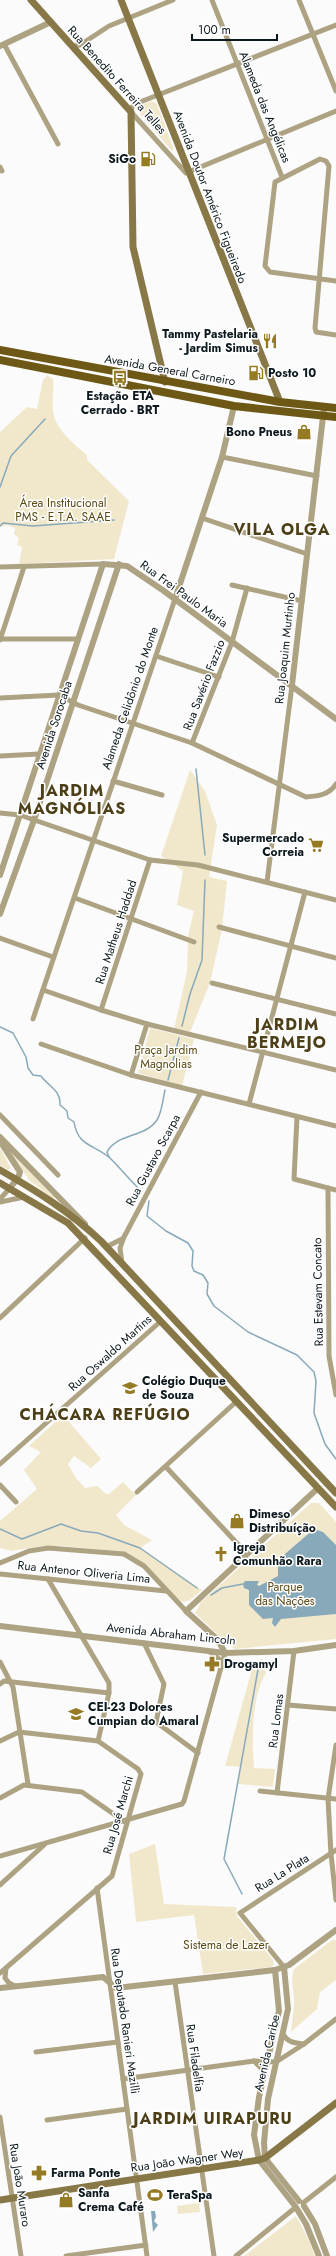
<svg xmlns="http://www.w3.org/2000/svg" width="336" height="2256" viewBox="0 0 336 2256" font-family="Jost,sans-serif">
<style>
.green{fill:#f1e8cc}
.water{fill:#88a9b9}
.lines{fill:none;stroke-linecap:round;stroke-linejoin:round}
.stream{stroke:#88a9b9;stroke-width:1.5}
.minor{stroke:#ada382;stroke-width:5}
.tertiary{stroke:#ada382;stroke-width:6}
.secondary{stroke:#887847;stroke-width:7}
.primary{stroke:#6d5915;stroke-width:8}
.labels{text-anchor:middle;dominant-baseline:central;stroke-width:3;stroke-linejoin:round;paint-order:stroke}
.street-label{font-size:12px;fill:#0c191e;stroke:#fff}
.poi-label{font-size:12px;font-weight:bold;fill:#0c191e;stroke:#fff;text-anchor:start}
.park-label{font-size:12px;fill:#5a4a15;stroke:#fff}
.district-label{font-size:16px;font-weight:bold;letter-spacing:1px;fill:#4d4018;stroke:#fff}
</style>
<rect width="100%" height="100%" fill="#fbfbfb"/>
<g class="green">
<polygon points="152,101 157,104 174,150 171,150 137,110 138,106"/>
<path d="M47,375l6,4c1,11 -1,21 0,32 2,18 21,33 34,44v5l42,41 -15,58 -95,5 3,-17 -5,-2 2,-7 -5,-4 1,-6 -8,-3 -7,2v-95l27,-25 10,2 6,-29z"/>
<polygon points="190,770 205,791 217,825 209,877 227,881 222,929 210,983 190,1032 174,1029 187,972 188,936 194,911 177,905 183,871 161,856"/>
<polygon points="150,1028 194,1039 182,1086 138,1073"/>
<polygon points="0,1148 11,1168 8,1170 0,1165"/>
<polygon points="12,1154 14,1155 55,1198 52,1198 29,1180"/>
<polygon points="63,1415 101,1459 91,1468 74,1456 68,1464 76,1478 85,1488 97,1486 106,1494 109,1494 123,1482 136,1495 116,1515 124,1525 152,1540 140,1548 202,1590 190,1600 183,1602 177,1598 125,1552 64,1546 42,1546 12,1551 0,1548 0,1521 37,1489 24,1470 41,1452 29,1446"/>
<polygon points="311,1503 319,1503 336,1522 336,1639 235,1649 226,1643 195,1613 201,1602"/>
<path d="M262,1659l4,14c-15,24 -14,67 -12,95l21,1 -2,18 -35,-3 3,-17 -16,-1 29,-104z"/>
<polygon points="155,1844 164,1904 236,1907 237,1916 273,1960 274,1965 271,1967 203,1974 194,1915 136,1922 129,1854"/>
<path d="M332,1940h4v40l-16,12 -3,17 -26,23c1,-11 3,-22 3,-32 0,-10 -4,-21 0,-31z"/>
<polygon points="199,2203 200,2212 178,2214 177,2206"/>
<polygon points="296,2216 308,2238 315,2256 244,2256"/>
</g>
<g class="water">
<polygon points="314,1529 323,1532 336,1545 336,1614 281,1619 275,1627 272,1623 273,1618 263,1619 249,1605 249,1590 244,1588 243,1584 245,1581 259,1581 257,1585 259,1586 278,1576 278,1562 286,1553"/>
<polygon points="151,2211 155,2211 156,2217 154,2221 158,2225 153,2232"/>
</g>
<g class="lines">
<g class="stream">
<polyline points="0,487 11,456 45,419"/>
<polyline points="0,526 3,523 33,526 114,520"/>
<polyline points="196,769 205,855"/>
<polyline points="182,1026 190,994 202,960 205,880"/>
<path d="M0,1027l13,6 13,24 2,11 5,7 8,1c8,11 20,14 19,29l7,6 1,7 6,4c4,25 20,22 36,36 10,10 20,22 30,32"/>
<polyline points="168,1080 179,1038"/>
<path d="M109,1157l-2,-5c10,-19 38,-14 50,-32 5,-8 6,-21 8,-30"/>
<polyline points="149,1201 147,1216 166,1231 188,1243 193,1251 192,1266 194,1271 203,1275 208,1283 207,1294 214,1306 248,1332 297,1355 314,1372 316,1381 314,1413 325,1444 336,1459"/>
<polyline points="0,1529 22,1539 61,1524 81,1531 98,1533 140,1548 197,1588"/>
<polyline points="211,1595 222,1588 243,1584"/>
<polyline points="242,1894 224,1859 259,1664"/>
</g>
<g class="minor">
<polyline points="212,0 282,177"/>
<polyline points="299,0 336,91"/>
<polyline points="336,25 135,104 132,107 131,112 186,173 336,111"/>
<polyline points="4,44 58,144"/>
<polyline points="73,46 80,45 109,26 173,0"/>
<polyline points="0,167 2,171"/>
<polyline points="336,281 270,272 265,266 275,182 320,159 326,161 329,166 315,328 316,332 336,335"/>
<polyline points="222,457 317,476"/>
<polyline points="202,518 307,554"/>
<polyline points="0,567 103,564"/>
<polyline points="232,585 302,601"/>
<polyline points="0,639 78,639"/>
<polyline points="0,640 24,567"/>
<polyline points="156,656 219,677"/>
<path d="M0,698l59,-3 19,10 114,38 114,54c12,-1 23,-2 30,-13"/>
<polyline points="192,743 232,642 247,588"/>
<polyline points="0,756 39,754"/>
<polyline points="113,781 162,795"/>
<polyline points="0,813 20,815 150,860 198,865 336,900"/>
<polyline points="267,882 292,685"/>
<polyline points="75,898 194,942"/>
<polyline points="219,927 336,958"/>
<polyline points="0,938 53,957"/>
<polyline points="212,983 336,1014"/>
<polyline points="43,990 101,1010 147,1024 131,1075"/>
<polyline points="101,1010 150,860"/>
<polyline points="33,1019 175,599"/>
<polyline points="147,1024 336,1070"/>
<polyline points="41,1044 131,1075 336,1126"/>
<polyline points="249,1104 305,892"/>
<polyline points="0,1115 58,1175"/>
<polyline points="297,1117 294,1179 336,1190"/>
<polyline points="328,1188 329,1356 336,1395"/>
<polyline points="0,1199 9,1189"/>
<polyline points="0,1202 24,1197"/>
<polyline points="106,1247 122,1239"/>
<polyline points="122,1263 120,1248 124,1237 201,1092"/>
<polyline points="0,1318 85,1238"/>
<polyline points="0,1464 161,1321"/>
<polyline points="166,1467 247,1554"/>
<polyline points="0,1485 16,1502"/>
<polyline points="137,1492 237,1401"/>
<polyline points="0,1563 29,1551 48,1548 124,1554 144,1566 186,1611"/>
<polyline points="0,1574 166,1591"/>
<polyline points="48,1579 109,1683 109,1693 98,1741"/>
<polyline points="144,1643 164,1684 156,1722 198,1753"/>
<polyline points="210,1652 219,1659 222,1667"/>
<polyline points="0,1662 13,1687 28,1784"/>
<polyline points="0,1684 4,1681 109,1693"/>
<polyline points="288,1705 336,1709"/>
<polyline points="0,1741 19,1732 98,1741 138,1769 141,1774 112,1876 0,1973"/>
<polyline points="336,1745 328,1799 331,1854 336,1900"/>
<polyline points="260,1791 336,1799"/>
<polyline points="277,1793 294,1651"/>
<polyline points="0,1798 24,1785 82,1792 125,1822"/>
<polyline points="0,1856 182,1804 184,1801 225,1653"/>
<polyline points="0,1885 44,1845"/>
<polyline points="97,1888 147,2256"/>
<polyline points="284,1967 240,1913 336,1850"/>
<polyline points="6,1968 5,1978 9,1983 15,1986"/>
<polyline points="175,1982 214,2256"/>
<path d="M283,2034c5,9 12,9 21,10"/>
<polyline points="36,2052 118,2042"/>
<polyline points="254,2061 265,2072"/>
<polyline points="123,2079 254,2061 276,2062 304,2044 336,2019"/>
<polyline points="0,2117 21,2256"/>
<polyline points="47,2120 127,2109"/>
<polyline points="303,2203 336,2177"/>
<polyline points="66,2256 146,2245"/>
<polyline points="236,2256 296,2207"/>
</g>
<g class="tertiary">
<polyline points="0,46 51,22"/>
<polyline points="175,599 222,457 234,406"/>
<polyline points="292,685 324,408"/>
<polyline points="0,875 103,564 127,566 164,591 336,719"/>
<polyline points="0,914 34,820 119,564"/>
<polyline points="0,1137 85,1224"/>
<polyline points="0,1141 20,1172 18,1178 9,1189"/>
<polyline points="0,1626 225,1653 294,1651 336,1645"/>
<polyline points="225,1653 218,1640 186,1611 318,1488"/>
<polyline points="284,1967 288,2009 268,2099 264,2143 265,2158 299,2201"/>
<polyline points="275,1970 279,2011 259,2097 254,2135 259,2160 295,2206"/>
<polyline points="0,1988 103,1977 116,1988 275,1970 289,1965 336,1930"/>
<polyline points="304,2206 315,2224 327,2256"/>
<polyline points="297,2209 306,2224 319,2256"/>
</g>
<g class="secondary">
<polyline points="31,0 131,112 133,247 165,382"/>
<polyline points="121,0 280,402"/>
<path d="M0,1170c37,21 70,42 101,71l235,252"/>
<polyline points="0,1183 68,1223 336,1507"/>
<polyline points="0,2200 259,2160 265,2158 336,2103"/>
</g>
<g class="primary">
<polyline points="0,350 280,402 336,408"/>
<polyline points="0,360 234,406 336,417"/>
</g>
</g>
<defs>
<g id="fuel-bare" transform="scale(1.2)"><path d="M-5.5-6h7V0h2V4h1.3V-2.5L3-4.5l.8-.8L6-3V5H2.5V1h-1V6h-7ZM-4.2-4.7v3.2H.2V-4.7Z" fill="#957b23" stroke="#fff" stroke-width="2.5" paint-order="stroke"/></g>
<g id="restaurant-bare" transform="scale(1.2)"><path d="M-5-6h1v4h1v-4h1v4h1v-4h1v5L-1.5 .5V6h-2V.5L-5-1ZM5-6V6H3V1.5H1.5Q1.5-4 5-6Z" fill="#957b23" stroke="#fff" stroke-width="2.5" paint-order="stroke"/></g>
<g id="bus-bare" transform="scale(1.2)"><path d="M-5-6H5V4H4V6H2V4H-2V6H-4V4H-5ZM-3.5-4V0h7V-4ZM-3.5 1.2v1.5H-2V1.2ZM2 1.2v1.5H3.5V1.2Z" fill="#957b23" stroke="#fff" stroke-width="2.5" paint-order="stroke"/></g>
<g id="shop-bare" transform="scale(1.2)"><path d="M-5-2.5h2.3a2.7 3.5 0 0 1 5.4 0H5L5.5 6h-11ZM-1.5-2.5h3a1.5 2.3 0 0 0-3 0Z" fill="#957b23" stroke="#fff" stroke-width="2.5" paint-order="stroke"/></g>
<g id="supermarket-bare" transform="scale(1.2)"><path d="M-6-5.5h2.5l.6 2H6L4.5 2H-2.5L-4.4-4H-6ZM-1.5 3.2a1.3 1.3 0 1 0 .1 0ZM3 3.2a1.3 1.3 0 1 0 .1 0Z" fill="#957b23" stroke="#fff" stroke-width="2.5" paint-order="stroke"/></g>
<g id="school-bare" transform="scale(1.2)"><path d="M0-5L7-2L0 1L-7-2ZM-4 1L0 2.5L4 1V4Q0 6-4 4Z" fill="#957b23" stroke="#fff" stroke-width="2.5" paint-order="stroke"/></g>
<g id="church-bare" transform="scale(1.2)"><path d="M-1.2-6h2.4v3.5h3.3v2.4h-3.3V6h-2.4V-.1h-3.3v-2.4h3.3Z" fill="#957b23" stroke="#fff" stroke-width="2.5" paint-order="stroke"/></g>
<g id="pharmacy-bare" transform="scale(1.2)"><path d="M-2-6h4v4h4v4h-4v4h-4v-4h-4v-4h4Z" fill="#957b23" stroke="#fff" stroke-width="2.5" paint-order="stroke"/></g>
<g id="stadium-bare" transform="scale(1.2)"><path d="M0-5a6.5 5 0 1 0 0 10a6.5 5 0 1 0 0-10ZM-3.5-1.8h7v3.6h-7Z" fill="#957b23" stroke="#fff" stroke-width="2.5" paint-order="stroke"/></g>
</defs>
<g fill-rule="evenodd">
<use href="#fuel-bare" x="148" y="159"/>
<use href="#restaurant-bare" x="270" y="341"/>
<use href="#fuel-bare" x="256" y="373"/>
<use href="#bus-bare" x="120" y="378"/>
<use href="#shop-bare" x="304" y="432"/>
<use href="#supermarket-bare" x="316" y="845"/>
<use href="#school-bare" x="130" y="1388"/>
<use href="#shop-bare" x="237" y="1521"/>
<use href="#church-bare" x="221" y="1554"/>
<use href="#pharmacy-bare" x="212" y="1664"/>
<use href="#school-bare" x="76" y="1714"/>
<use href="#pharmacy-bare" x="39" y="2173"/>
<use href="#stadium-bare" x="155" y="2195"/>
<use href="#shop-bare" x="66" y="2200"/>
</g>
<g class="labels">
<g class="street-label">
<text transform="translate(117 80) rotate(48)">Rua Benedito Ferreira Telles</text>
<text transform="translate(265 107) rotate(68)">Alameda das Angélicas</text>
<text transform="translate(210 197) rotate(69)">Avenida Doutor Américo Figueiredo</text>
<text transform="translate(170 370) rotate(10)">Avenida General Carneiro</text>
<text transform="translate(184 594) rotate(36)">Rua Frei Paulo Maria</text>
<text transform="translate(285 648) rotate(-84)">Rua Joaquim Murtinho</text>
<text transform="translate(204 685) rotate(-69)">Rua Savério Fazzio</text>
<text transform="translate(130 698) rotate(-71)">Alameda Celidônio do Monte</text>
<text transform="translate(54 725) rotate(-72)">Avenida Sorocaba</text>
<text transform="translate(116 932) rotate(-72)">Rua Matheus Haddad</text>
<text transform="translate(153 1160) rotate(-62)">Rua Gustavo Scarpa</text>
<text transform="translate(318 1292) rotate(-91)">Rua Estevam Concato</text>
<text transform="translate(110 1353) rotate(-42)">Rua Oswaldo Martins</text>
<text transform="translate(84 1572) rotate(6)">Rua Antenor Oliveria Lima</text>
<text transform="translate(171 1634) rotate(6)">Avenida Abraham Lincoln</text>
<text transform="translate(276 1721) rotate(-83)">Rua Lomas</text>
<text transform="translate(118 1815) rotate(-74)">Rua José Marchi</text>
<text transform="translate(282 1873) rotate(-32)">Rua La Plata</text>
<text transform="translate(125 2021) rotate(82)">Rua Deputado Ranieri Mazilli</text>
<text transform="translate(267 2053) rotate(-77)">Avenida Caribe</text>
<text transform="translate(195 2058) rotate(82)">Rua Filadelfia</text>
<text transform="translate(187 2160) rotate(-8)">Rua João Wagner Wey</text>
<text transform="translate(20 2185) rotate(81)">Rua João Muraro</text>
</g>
<g class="poi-label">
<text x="136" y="159" text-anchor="end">SiGo</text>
<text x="258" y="334" text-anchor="end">Tammy Pastelaria<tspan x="258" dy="14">- Jardim Simus</tspan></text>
<text x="268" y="373">Posto 10</text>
<text x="120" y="396" text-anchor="middle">Estação ETA<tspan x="120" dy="14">Cerrado - BRT</tspan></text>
<text x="292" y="432" text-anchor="end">Bono Pneus</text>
<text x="304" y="838" text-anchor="end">Supermercado<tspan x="304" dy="14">Correia</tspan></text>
<text x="142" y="1381">Colégio Duque<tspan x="142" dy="14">de Souza</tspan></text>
<text x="249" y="1514">Dimeso<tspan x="249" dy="14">Distribuíção</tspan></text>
<text x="233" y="1547">Igreja<tspan x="233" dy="14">Comunhão Rara</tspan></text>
<text x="224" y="1664">Drogamyl</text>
<text x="88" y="1707">CEI-23 Dolores<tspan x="88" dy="14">Cumpian do Amaral</tspan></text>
<text x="51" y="2173">Farma Ponte</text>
<text x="78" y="2193">Sanfa<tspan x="78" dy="14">Crema Café</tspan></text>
<text x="167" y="2195">TeraSpa</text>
</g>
<g class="park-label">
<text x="63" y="503">Área Institucional<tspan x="63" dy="14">PMS - E.T.A. SAAE</tspan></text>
<text x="166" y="1050">Praça Jardim<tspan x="166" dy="14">Magnolias</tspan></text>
<text x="285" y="1587">Parque<tspan x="285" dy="14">das Nações</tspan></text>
<text x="226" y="1945">Sistema de Lazer</text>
</g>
<g class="district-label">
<text x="282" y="529">VILA OLGA</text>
<text x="72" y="790">JARDIM<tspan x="72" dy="18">MAGNÓLIAS</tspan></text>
<text x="287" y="1024">JARDIM<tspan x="287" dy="18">BERMEJO</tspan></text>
<text x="105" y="1414">CHÁCARA REFÚGIO</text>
<text x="213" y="2118">JARDIM UIRAPURU</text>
</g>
</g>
<path d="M192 34v6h85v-6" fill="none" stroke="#0c191e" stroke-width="2"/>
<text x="198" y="34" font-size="12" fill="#0c191e" stroke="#ffffff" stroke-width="3" paint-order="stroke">100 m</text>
</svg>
